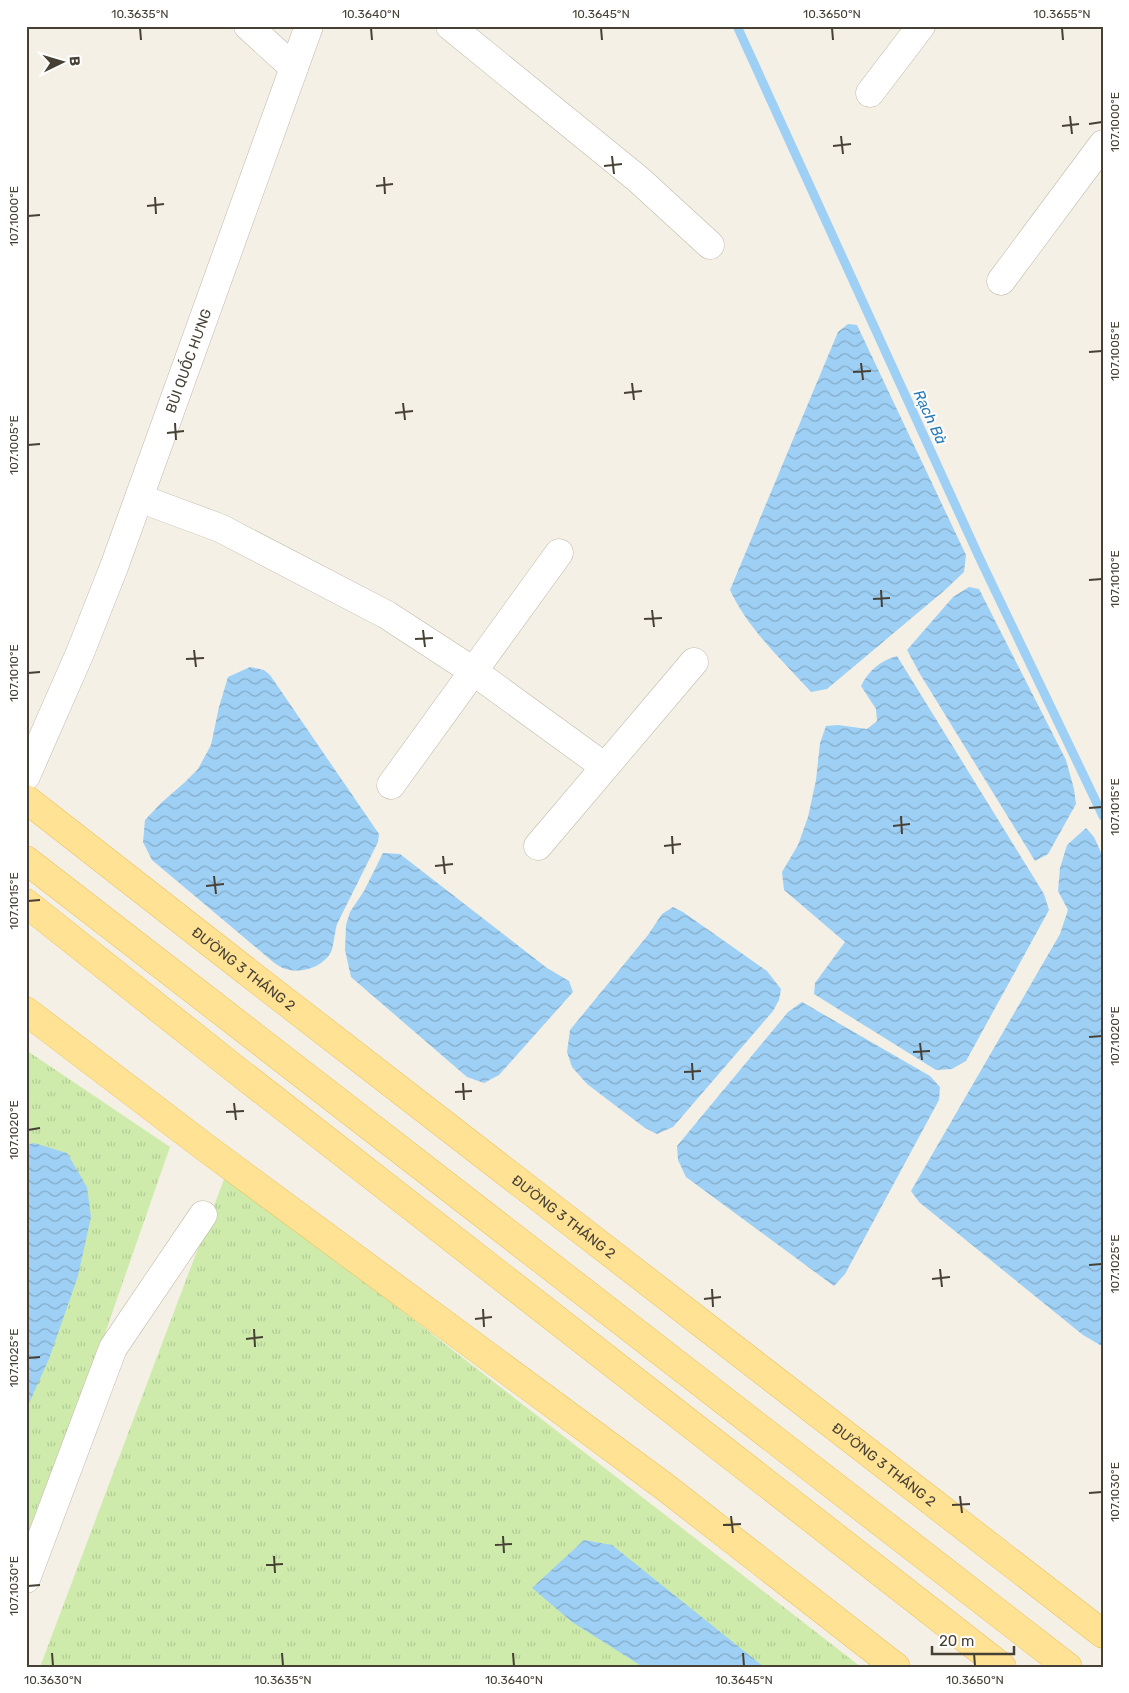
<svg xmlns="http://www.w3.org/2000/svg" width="1129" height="1693" viewBox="0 0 1129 1693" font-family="Rubik,sans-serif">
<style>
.grass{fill:url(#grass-tufts)}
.water{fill:url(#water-waves)}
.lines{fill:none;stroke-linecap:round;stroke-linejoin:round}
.stream{stroke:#9ed0f5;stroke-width:9}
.minor-casing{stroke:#c0b8a8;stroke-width:29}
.major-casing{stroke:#ebc25c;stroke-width:29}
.minor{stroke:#fff;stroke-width:28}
.major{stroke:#ffe294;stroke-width:28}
.ticks{fill:none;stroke:#474035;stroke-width:2}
.labels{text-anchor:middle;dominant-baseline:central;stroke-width:4;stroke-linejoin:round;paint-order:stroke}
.street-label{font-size:14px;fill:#474035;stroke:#fff}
.water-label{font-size:15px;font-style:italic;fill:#277aba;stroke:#fff}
.neatline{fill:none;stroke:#474035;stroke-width:2}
.ticks-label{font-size:12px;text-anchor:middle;fill:#474035}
</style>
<defs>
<pattern id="grass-tufts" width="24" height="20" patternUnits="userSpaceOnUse" patternTransform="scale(1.25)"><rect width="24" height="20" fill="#ceebac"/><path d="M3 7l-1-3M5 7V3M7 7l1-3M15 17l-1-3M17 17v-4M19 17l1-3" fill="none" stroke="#b2cb95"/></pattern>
<pattern id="water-waves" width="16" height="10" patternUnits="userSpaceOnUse" patternTransform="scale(1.25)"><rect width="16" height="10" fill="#9ed0f5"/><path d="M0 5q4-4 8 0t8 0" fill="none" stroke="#83aac7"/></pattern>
</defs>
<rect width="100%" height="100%" fill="#f4f0e6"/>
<g class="grass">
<polygon points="26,1050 170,1147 26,1560"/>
<polygon points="226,1174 861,1667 40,1667"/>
</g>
<g class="water">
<path d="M848,324l9,1 109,230 -2,17 -19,18 -118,99 -16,3c-29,-32 -63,-63 -81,-102l108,-258z"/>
<polygon points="969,587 979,589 1066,760 1074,789 1076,804 1048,854 1035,861 920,674 907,650 953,597"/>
<path d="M897,656l147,238 5,16 -83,151 -14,8 -16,1 -122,-76 1,-11 30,-41 -61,-52 -2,-18 16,-27 10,-28 8,-37 4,-37 6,-17 12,-1 29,4 10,-8 -1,-12 -15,-23c8,-16 19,-25 36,-30z"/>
<path d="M250,667l14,3 6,5 109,159 -1,8 -41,82c-2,7 -4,24 -6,28 -8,15 -29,22 -45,17 -5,-1 -10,-5 -14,-8l-120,-101 -9,-18 2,-22 16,-17 23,-20 14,-14 13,-24 8,-38 9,-30z"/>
<polygon points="1086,828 1094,837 1103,857 1103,1345 1100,1345 1083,1335 919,1202 911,1191 1060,934 1068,910 1058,891 1060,868 1067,845"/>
<polygon points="383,853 400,854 547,968 569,981 573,992 499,1075 484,1083 467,1077 351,977 345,950 346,925 350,912 364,891"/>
<polygon points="673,907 683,912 767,971 781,989 779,1000 773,1011 673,1127 657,1134 645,1128 587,1084 572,1067 567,1052 570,1030 648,935 662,914"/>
<polygon points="802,1002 930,1076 940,1087 939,1100 845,1274 834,1286 686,1177 678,1160 677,1146 788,1012"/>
<polygon points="34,1143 67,1153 87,1187 91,1217 78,1276 49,1359 26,1410 26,1145"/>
<polygon points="584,1540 612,1545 764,1667 643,1667 572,1622 532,1588"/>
</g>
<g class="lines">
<polyline class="stream" points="737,26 980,559 1103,816"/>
<g class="minor-casing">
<g id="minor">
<polyline points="248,26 294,68"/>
<polyline points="450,26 638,179 710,245"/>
<polyline points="870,93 921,26"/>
<polyline points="1001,281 1103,144"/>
<polyline points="139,498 220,528 387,615 473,671 605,767"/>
<path id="s1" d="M26,776l54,-123 34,-86 195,-541"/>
<polyline points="391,785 559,553"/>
<polyline points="538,846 694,662"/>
<polyline points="26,1579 113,1348 203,1215"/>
</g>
</g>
<g class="major-casing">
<g id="major">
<path id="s2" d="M26,799l219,171 858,664"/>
<polyline points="26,860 1068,1667"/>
<polyline points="26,903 230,1065 1002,1667"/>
<polyline points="26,1011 206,1148 665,1487 896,1667"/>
</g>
</g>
<use href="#minor" class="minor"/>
<use href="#major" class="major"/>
</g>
<path class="ticks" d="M140,28l1,12M371,28l1,12M601,28l1,12M832,28l1,12M1062,28l1,12M1070,116l2,18M1089,124l13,-2M1062,126l17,-2M841,136l2,18M833,146l18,-2M612,156l2,18M604,166l18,-2M384,177l1,17M376,186l17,-2M155,197l1,17M147,206l17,-2M28,216l12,-1M1089,352l13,-1M861,363l2,17M853,372l18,-1M632,383l2,17M624,393l18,-2M403,403l2,17M395,413l18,-2M175,423l1,17M167,433l17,-2M28,445l12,-1M1089,580l13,-1M881,590l1,17M873,599l17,-1M652,610l2,17M644,619l18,-1M423,630l2,17M415,639l18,-1M194,650l2,17M186,659l18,-1M28,673l12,-1M1089,808l13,-1M901,816l1,18M893,826l17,-2M672,836l1,18M664,846l17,-2M443,856l2,18M435,866l18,-2M214,876l2,18M206,886l18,-2M28,901l12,-1M1089,1037l13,-1M920,1043l2,17M913,1052l17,-1M692,1063l1,17M684,1072l17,-1M463,1083l1,17M455,1092l17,-1M234,1103l2,17M226,1112l18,-1M28,1130l12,-2M1089,1265l13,-1M940,1269l2,18M932,1279l18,-2M712,1289l1,18M704,1299l17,-2M483,1309l1,18M475,1319l17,-2M254,1329l1,18M246,1339l17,-2M28,1358l12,-1M1089,1493l13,-1M960,1496l2,17M952,1505l18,-1M731,1516l2,17M723,1525l18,-1M503,1536l1,17M495,1545l17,-1M274,1556l1,17M266,1565l17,-1M28,1586l12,-1M52,1653l1,13M282,1653l1,13M513,1653l1,13M743,1653l1,13M974,1653l1,13"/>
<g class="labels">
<g class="street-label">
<text stroke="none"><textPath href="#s1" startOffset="446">BÙI QUỐC HƯNG</textPath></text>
<text stroke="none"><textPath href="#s2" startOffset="276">ĐƯỜNG 3 THÁNG 2</textPath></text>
<text stroke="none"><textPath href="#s2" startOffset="681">ĐƯỜNG 3 THÁNG 2</textPath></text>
<text stroke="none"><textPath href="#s2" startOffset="1086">ĐƯỜNG 3 THÁNG 2</textPath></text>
</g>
<g class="water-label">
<text transform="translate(930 417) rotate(65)">Rạch Bà</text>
</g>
</g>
<rect width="1129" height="1693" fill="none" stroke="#ffffff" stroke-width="55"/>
<g transform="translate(62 62) rotate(85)" stroke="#ffffff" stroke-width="4" paint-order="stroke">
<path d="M0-4L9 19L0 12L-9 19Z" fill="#474035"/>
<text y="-8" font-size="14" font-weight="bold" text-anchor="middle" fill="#474035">B</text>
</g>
<path d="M932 1646v8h82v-8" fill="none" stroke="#474035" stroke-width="2.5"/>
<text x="939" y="1646" font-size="15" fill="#474035" stroke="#ffffff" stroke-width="4" paint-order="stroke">20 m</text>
<rect x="28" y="28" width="1074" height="1638" class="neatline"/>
<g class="ticks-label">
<text x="140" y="18">10.3635°N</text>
<text x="371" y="18">10.3640°N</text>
<text x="601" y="18">10.3645°N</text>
<text x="832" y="18">10.3650°N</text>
<text x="1062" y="18">10.3655°N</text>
<text transform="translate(1115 122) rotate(-90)" y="4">107.1000°E</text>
<text transform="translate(14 216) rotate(-90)" y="4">107.1000°E</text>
<text transform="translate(1115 351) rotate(-90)" y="4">107.1005°E</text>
<text transform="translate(14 445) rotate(-90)" y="4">107.1005°E</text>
<text transform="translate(1115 579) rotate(-90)" y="4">107.1010°E</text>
<text transform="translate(14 673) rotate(-90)" y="4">107.1010°E</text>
<text transform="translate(1115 807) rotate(-90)" y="4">107.1015°E</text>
<text transform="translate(14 901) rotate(-90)" y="4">107.1015°E</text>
<text transform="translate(1115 1036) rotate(-90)" y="4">107.1020°E</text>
<text transform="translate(14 1130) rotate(-90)" y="4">107.1020°E</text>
<text transform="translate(1115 1264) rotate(-90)" y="4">107.1025°E</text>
<text transform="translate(14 1358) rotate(-90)" y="4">107.1025°E</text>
<text transform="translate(1115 1492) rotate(-90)" y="4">107.1030°E</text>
<text transform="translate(14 1586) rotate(-90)" y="4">107.1030°E</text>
<text x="53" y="1684">10.3630°N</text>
<text x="283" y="1684">10.3635°N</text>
<text x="514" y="1684">10.3640°N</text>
<text x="744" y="1684">10.3645°N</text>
<text x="975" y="1684">10.3650°N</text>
</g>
</svg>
